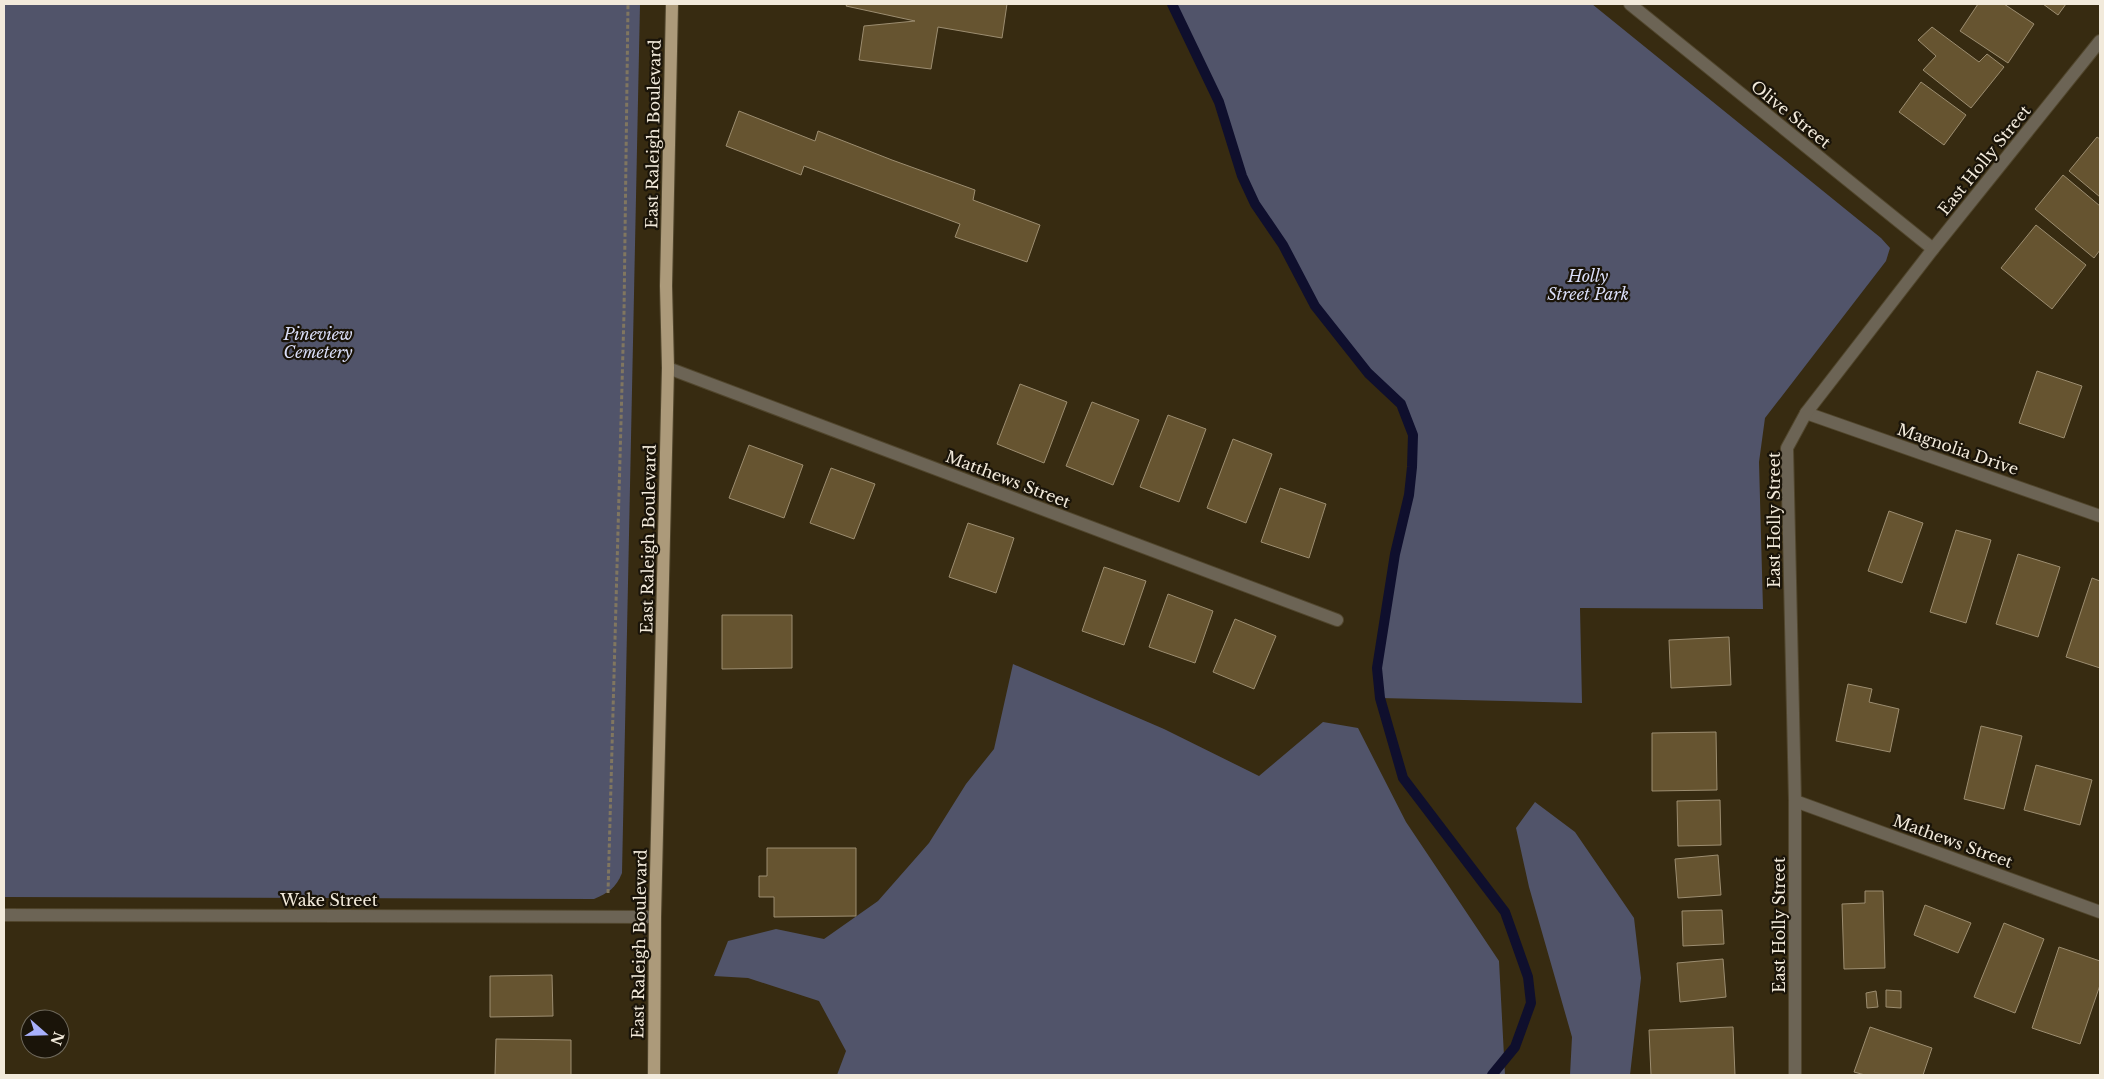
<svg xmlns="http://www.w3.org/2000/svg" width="2104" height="1079" viewBox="0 0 2104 1079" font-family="'Libre Baskerville',serif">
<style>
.green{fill:#51546a}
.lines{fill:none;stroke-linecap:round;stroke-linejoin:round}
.stream{stroke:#0f0f2d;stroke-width:10}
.building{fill:#665430;stroke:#9c8d70}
.minor-casing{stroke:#51462d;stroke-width:14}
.primary-casing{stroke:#51462d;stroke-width:14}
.path{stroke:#807660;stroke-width:3;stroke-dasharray:4 2.5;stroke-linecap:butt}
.minor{stroke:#6c6455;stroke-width:12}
.primary{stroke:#ac9a7a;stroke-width:12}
.labels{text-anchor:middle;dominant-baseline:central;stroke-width:4.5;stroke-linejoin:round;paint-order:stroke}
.street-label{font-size:16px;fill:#f2eadb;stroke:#1a1409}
.park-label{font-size:16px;font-style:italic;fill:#dadef8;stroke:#1a1409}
</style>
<rect width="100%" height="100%" fill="#372b11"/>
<g class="green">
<path d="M4,4h636l-18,869c-6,15 -14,20 -28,26l-590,-2z"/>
<polygon points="1172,4 1592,4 1881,238 1890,248 1886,261 1765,418 1759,462 1763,609 1580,608 1582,703 1380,698 1377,668 1395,554 1409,495 1412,467 1413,435 1401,404 1368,373 1315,306 1283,245 1255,204 1242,176 1219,101"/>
<polygon points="1013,664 1164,729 1259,776 1323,722 1358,728 1406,822 1499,961 1505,1075 837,1075 846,1051 819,1001 748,978 714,976 728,941 776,929 824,939 878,901 929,843 966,784 994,749"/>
<polygon points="1535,802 1575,832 1634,918 1641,978 1630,1075 1570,1075 1572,1037 1529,887 1516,828"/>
</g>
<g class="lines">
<polyline class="stream" points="1172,4 1219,102 1242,176 1255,204 1283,245 1315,306 1368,373 1401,404 1413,435 1412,467 1409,495 1395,554 1377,668 1380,698 1403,778 1505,912 1528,977 1531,1003 1515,1047 1492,1075"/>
</g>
<g class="building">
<polygon points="847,4 1007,4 1002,38 938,27 931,69 859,60 864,26 915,21 846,6"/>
<polygon points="1978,4 2004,4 2034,24 2008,63 1960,31"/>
<polygon points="2043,4 2066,4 2058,15"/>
<polygon points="1932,27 1979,62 1987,54 2004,67 1971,108 1923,70 1936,56 1918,40"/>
<polygon points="1921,82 1966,115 1944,145 1899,112"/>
<polygon points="739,111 815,141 818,131 892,160 975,190 973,200 1040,225 1027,262 955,237 960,224 804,166 801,175 726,146"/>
<polygon points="2097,137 2100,139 2100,197 2069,171"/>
<polygon points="2063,175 2100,206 2100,250 2094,258 2035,209"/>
<polygon points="2036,225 2086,265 2052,309 2001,268"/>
<polygon points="2037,371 2082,386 2064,438 2019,423"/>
<polygon points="1020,384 1067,402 1044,463 997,444"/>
<polygon points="1092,402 1139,420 1113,485 1066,466"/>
<polygon points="1168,415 1206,429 1179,502 1140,487"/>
<polygon points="1233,439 1272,454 1246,523 1207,508"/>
<polygon points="749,445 803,465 784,518 729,498"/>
<polygon points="831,468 875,484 854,539 810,523"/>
<polygon points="1280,488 1326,504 1309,558 1261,542"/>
<polygon points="1889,511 1923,523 1902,583 1868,571"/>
<polygon points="968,523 1014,538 996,593 949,577"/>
<polygon points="1956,530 1991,540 1966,623 1930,612"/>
<polygon points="2018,554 2060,567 2038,637 1996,624"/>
<polygon points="1104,567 1146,581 1124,645 1082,631"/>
<polygon points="2092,578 2100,581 2100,668 2066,657"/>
<polygon points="1168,594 1213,611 1195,663 1149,647"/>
<polygon points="722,615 792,615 792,668 722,669"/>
<polygon points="1235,619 1276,636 1254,689 1213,672"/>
<polygon points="1729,637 1731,685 1671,688 1669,640"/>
<polygon points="1848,684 1872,689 1869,702 1899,709 1890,752 1836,741"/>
<polygon points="1981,726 2022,736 2004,809 1964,799"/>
<polygon points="1716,732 1717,790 1652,791 1652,733"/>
<polygon points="2036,765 2092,780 2080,825 2024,810"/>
<polygon points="1720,800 1721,845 1678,846 1677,801"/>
<polygon points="767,848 856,848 856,916 774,917 774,897 759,897 759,876 767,876"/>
<polygon points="1718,855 1721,895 1678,898 1675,859"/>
<polygon points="1865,891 1883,891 1885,968 1844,969 1842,904 1865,903"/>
<polygon points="1925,905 1971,923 1958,953 1914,935"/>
<polygon points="1722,910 1724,944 1683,946 1682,911"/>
<polygon points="2004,923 2044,939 2015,1013 1974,997"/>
<polygon points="2059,947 2100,961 2100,985 2080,1044 2032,1028"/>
<polygon points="1723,959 1726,997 1680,1002 1677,963"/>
<polygon points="552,975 553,1016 490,1017 490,976"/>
<polygon points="1886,990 1901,991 1901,1008 1886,1007"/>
<polygon points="1876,991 1878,1007 1867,1008 1866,993"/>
<polygon points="1733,1027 1735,1075 1651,1075 1649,1030"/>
<polygon points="1870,1027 1932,1048 1923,1075 1865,1075 1854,1072"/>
<polygon points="496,1039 571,1040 571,1075 495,1075"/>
</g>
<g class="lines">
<g class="minor-casing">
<g id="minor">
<polyline points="1630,4 1933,249"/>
<polyline points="668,368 1337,620"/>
<polyline points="1806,413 2100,516"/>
<polyline points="1795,801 2100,912"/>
<polyline points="4,915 655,917"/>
<polyline points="1795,1075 1795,801 1787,448 1806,413 1933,249 2100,41"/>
</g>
</g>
<g class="primary-casing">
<polyline id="primary" points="654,1075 655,917 668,368 666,286 672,4"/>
</g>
<polyline class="path" points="608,893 624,313 628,4"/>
<use href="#minor" class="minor"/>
<use href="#primary" class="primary"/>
</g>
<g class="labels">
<g class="street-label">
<text transform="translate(1791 114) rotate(39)">Olive Street</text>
<text transform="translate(653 134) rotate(-89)">East Raleigh Boulevard</text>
<text transform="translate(1984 160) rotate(-51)">East Holly Street</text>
<text transform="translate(1958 449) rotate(19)">Magnolia Drive</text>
<text transform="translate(1008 479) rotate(21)">Matthews Street</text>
<text transform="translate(1774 520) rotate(-90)">East Holly Street</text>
<text transform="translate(648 539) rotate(-89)">East Raleigh Boulevard</text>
<text transform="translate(1953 841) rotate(20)">Mathews Street</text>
<text x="329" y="900">Wake Street</text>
<text transform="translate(1779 925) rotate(-90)">East Holly Street</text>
<text transform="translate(639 944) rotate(-89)">East Raleigh Boulevard</text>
</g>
<g class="park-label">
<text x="1588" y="276">Holly<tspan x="1588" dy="18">Street Park</tspan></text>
<text x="318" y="334">Pineview<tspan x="318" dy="18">Cemetery</tspan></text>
</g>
</g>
<rect width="2104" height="1079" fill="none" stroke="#f2eadb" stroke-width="10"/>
<g transform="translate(45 1034) rotate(110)"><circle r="24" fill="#1a1409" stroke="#706a5d"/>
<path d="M0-4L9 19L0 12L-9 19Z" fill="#a8b0fc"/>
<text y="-8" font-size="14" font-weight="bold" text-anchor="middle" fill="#f2eadb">N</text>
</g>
</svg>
